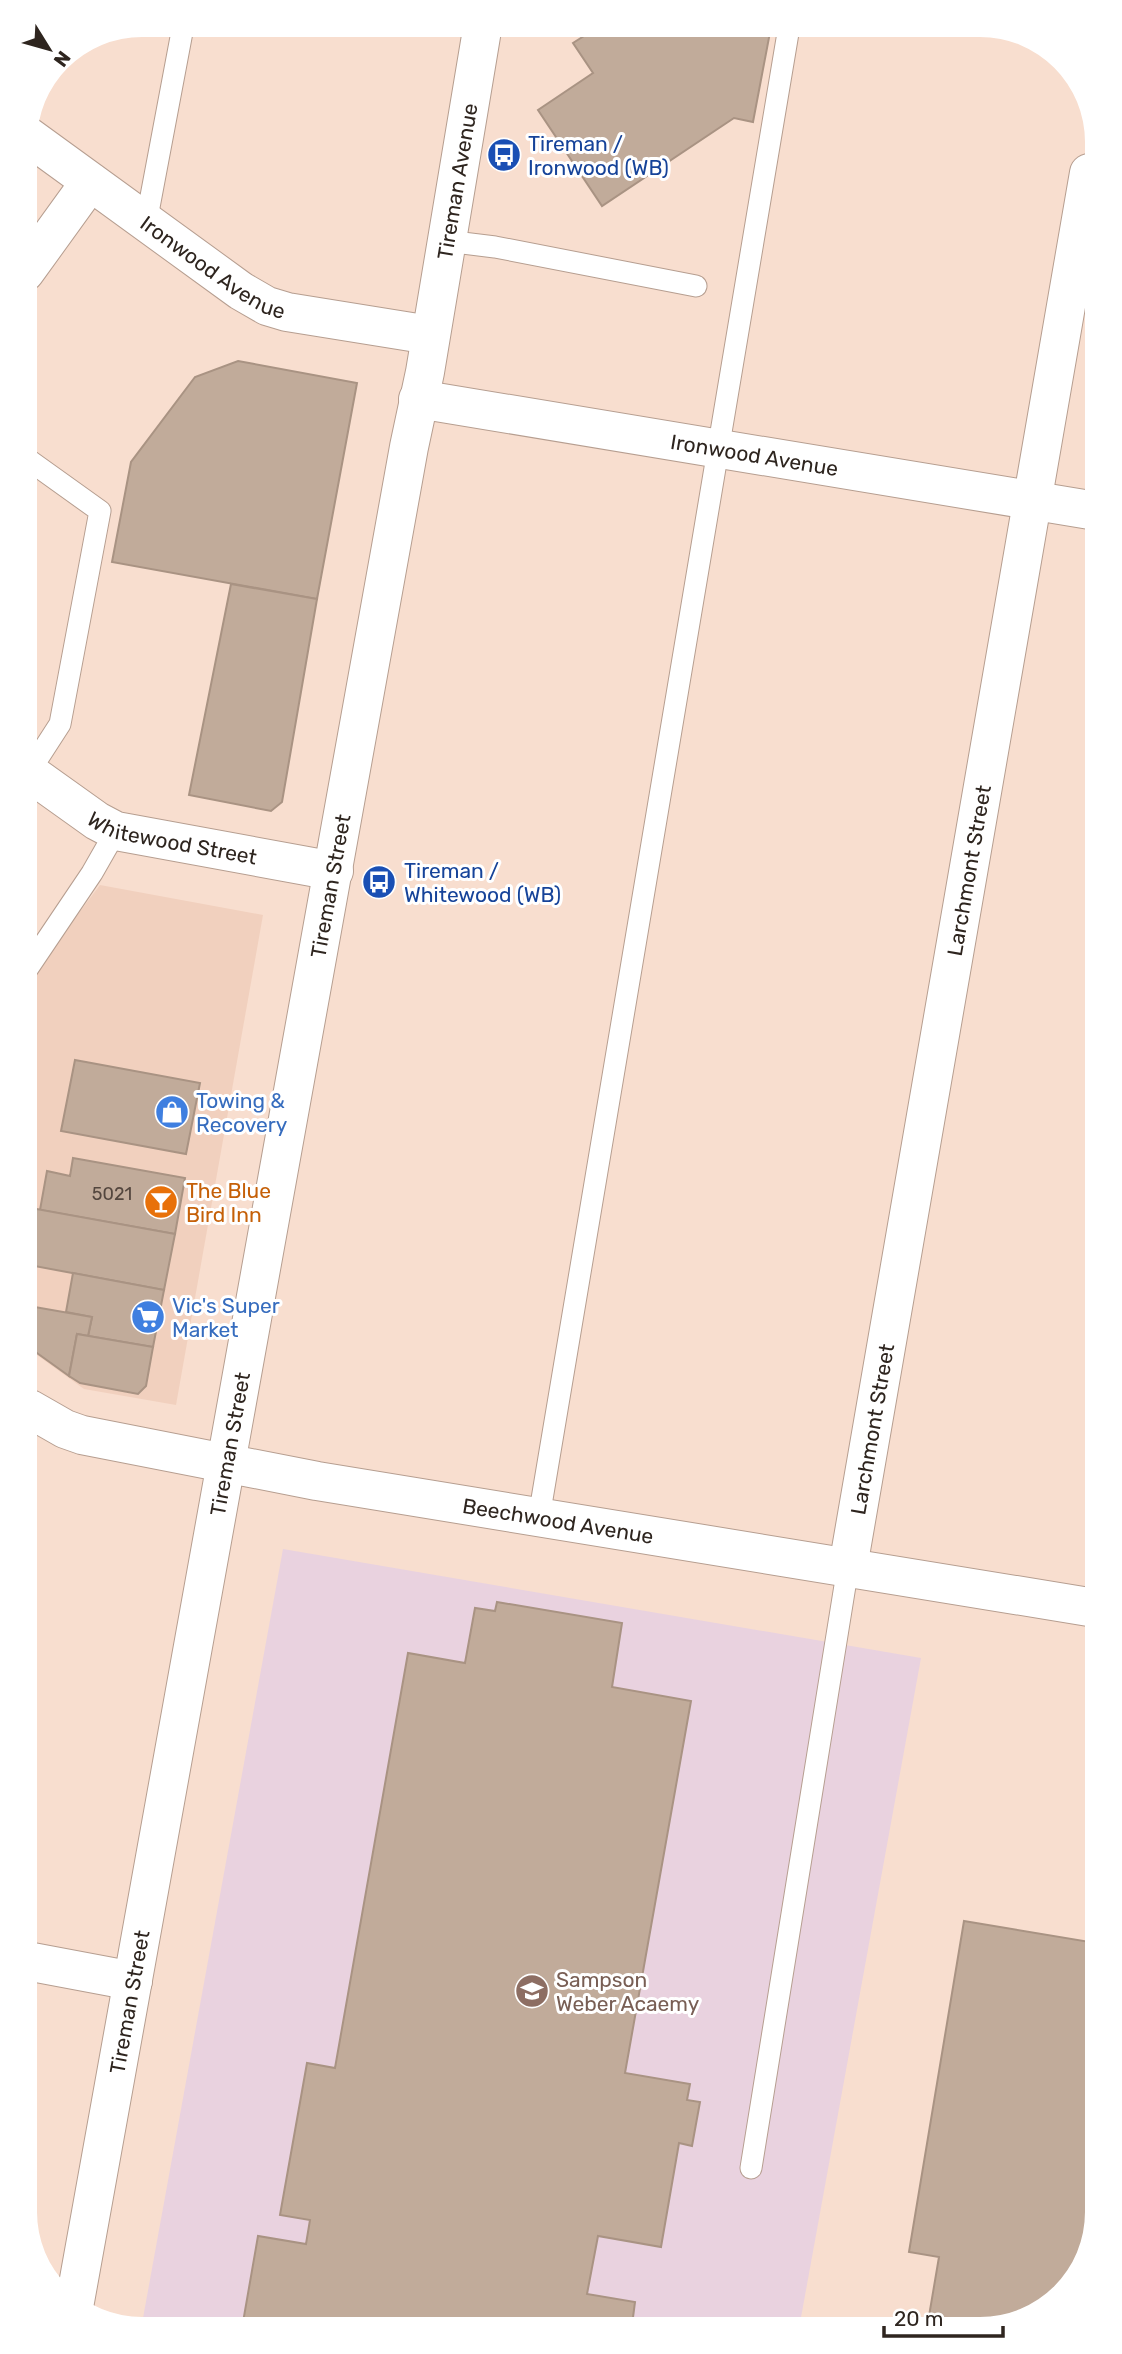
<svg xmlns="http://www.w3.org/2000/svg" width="1122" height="2354" viewBox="0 0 1122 2354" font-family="Rubik,sans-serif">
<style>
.built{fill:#f1d0be}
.education{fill:#e9d2df}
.building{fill:#c1ab9a;stroke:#a99383;stroke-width:2}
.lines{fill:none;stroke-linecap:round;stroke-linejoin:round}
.lane-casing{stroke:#b69e90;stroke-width:23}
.street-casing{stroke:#b69e90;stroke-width:40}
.secondary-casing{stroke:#b69e90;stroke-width:40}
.lane{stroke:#fff;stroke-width:21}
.street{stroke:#fff;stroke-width:38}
.secondary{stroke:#fff;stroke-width:38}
.labels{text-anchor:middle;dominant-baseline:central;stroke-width:6;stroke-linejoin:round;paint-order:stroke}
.number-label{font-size:18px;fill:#53463e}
.transit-label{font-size:21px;fill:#164399;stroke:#fff;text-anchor:start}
.street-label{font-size:21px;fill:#2e251f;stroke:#fff}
.shop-label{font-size:21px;fill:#366cbe;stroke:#fff;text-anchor:start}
.food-label{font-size:21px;fill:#c56008;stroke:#fff;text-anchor:start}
.education-label{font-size:21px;fill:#785e54;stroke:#fff;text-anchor:start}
</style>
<rect width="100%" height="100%" fill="#f8decf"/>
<polygon class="built" points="100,885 263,915 176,1405 84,1389 30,1350 28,1006 35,971"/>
<polygon class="education" points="283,1549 921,1658 800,2323 141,2329"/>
<g class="building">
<polygon points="771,27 753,122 734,118 602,206 538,110 593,73 573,43 595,29"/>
<polygon points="238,361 357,383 317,599 112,562 131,462 195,377"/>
<polygon points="231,584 317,599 282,802 271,811 189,795"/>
<polygon points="75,1060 200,1083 186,1154 61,1131"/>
<polygon points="73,1158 185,1178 175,1234 40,1210 47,1171 70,1176"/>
<polygon points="31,1208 175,1234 164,1290 29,1265"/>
<polygon points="73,1273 164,1290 153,1347 88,1336 92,1317 66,1312"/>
<polygon points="29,1306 92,1317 88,1336 77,1334 69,1376 30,1348"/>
<polygon points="77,1334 153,1347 146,1386 138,1394 80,1383 69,1376"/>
<polygon points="497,1602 622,1623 612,1687 691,1701 625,2073 690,2084 687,2100 700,2102 692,2146 679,2143 661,2247 598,2236 587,2294 635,2302 632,2325 242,2328 258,2236 306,2244 310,2220 280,2215 307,2063 335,2068 408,1653 465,1663 475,1608 495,1611"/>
<polygon points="964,1921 1096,1943 1097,2213 1078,2278 1025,2321 928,2322 939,2257 909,2252"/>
</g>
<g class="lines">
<g class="lane-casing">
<g id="lane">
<polyline points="146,223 182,32"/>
<polyline points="446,241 495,247 696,286"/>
<polyline points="26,458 100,511 60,724 29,772"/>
<polyline points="28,968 92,873 116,831"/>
<polyline points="539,1517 789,27"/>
<polyline points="751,2168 848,1567"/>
</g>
</g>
<g class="street-casing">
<g id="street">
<path id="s1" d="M25,134l216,157 26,15 20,6 143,23"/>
<polyline points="25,272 90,182"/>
<path id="s2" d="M418,399l672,111"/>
<path id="s3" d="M27,771l70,50 19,10 218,40"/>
<path id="s4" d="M30,1409l35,20 17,6 235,46 778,127"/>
<path id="s5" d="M848,1567l241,-1394"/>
<polyline points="32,1962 133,1981"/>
</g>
</g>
<g class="secondary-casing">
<g id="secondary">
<path id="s6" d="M74,2307l335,-1860 16,-75 57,-342"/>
</g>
</g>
<use href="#lane" class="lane"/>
<use href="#street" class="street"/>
<use href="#secondary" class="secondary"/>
</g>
<defs>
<g id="bus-disc" transform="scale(1.75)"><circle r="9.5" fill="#1a4fb4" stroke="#fff"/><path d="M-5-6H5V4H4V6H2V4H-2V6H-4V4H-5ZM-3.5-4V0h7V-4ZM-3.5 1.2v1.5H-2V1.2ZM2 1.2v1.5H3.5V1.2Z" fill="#fff"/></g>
<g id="shop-disc" transform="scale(1.75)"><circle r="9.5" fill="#3f7fe0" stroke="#fff"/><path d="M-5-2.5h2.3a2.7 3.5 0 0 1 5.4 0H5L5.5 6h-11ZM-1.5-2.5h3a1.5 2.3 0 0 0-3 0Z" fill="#fff"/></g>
<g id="bar-disc" transform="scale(1.75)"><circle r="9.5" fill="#e8710a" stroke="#fff"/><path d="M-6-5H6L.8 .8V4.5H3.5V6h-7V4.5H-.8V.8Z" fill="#fff"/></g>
<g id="supermarket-disc" transform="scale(1.75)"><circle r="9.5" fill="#3f7fe0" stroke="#fff"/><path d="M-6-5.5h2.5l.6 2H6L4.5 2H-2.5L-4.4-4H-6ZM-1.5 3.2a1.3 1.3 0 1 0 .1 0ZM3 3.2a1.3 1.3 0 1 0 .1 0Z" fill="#fff"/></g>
<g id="school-disc" transform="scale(1.75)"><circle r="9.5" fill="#8d6e63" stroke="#fff"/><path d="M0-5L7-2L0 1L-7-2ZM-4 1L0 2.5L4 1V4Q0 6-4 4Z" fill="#fff"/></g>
</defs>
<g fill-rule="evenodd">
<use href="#bus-disc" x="504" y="155"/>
<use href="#bus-disc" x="379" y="882"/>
<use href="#shop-disc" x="172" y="1112"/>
<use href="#bar-disc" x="161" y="1202"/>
<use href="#supermarket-disc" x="148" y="1317"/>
<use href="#school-disc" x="532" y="1991"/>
</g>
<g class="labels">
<g class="number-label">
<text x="112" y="1194">5021</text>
</g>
<g class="transit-label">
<text x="528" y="143">Tireman /<tspan x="528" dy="24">Ironwood (WB)</tspan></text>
<text x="404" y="870">Tireman /<tspan x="404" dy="24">Whitewood (WB)</tspan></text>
</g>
<g class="street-label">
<text stroke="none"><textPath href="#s6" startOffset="2160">Tireman Avenue</textPath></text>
<text stroke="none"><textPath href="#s1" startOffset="231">Ironwood Avenue</textPath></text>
<text stroke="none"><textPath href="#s2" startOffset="341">Ironwood Avenue</textPath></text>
<text stroke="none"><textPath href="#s3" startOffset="164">Whitewood Street</textPath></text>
<text stroke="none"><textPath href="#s5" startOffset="707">Larchmont Street</textPath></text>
<text stroke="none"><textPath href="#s6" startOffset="1444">Tireman Street</textPath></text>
<text stroke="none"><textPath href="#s5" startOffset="140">Larchmont Street</textPath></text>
<text stroke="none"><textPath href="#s6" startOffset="877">Tireman Street</textPath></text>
<text stroke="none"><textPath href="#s4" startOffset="542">Beechwood Avenue</textPath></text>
<text stroke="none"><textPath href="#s6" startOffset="310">Tireman Street</textPath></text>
</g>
<g class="shop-label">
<text x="196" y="1100">Towing &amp;<tspan x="196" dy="24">Recovery</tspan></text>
<text x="172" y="1305">Vic's Super<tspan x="172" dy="24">Market</tspan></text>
</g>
<g class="food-label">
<text x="186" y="1190">The Blue<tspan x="186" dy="24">Bird Inn</tspan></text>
</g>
<g class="education-label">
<text x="556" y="1979">Sampson<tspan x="556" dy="24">Weber Acaemy</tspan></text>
</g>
</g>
<path d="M0 0H1122V2354H0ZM142 37H980A105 105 0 0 1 1085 142V2212A105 105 0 0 1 980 2317H142A105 105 0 0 1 37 2212V142A105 105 0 0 1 142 37Z" fill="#fff" fill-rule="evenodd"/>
<g transform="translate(49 49) rotate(127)" stroke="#ffffff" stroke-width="5" paint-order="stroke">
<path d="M0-5L12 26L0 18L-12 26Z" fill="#2e251f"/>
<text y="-10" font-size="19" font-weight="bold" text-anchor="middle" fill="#2e251f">N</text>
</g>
<path d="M884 2326v10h119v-10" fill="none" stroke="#2e251f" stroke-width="3.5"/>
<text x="894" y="2326" font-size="21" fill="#2e251f" stroke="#ffffff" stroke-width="5" paint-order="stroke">20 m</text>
</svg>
